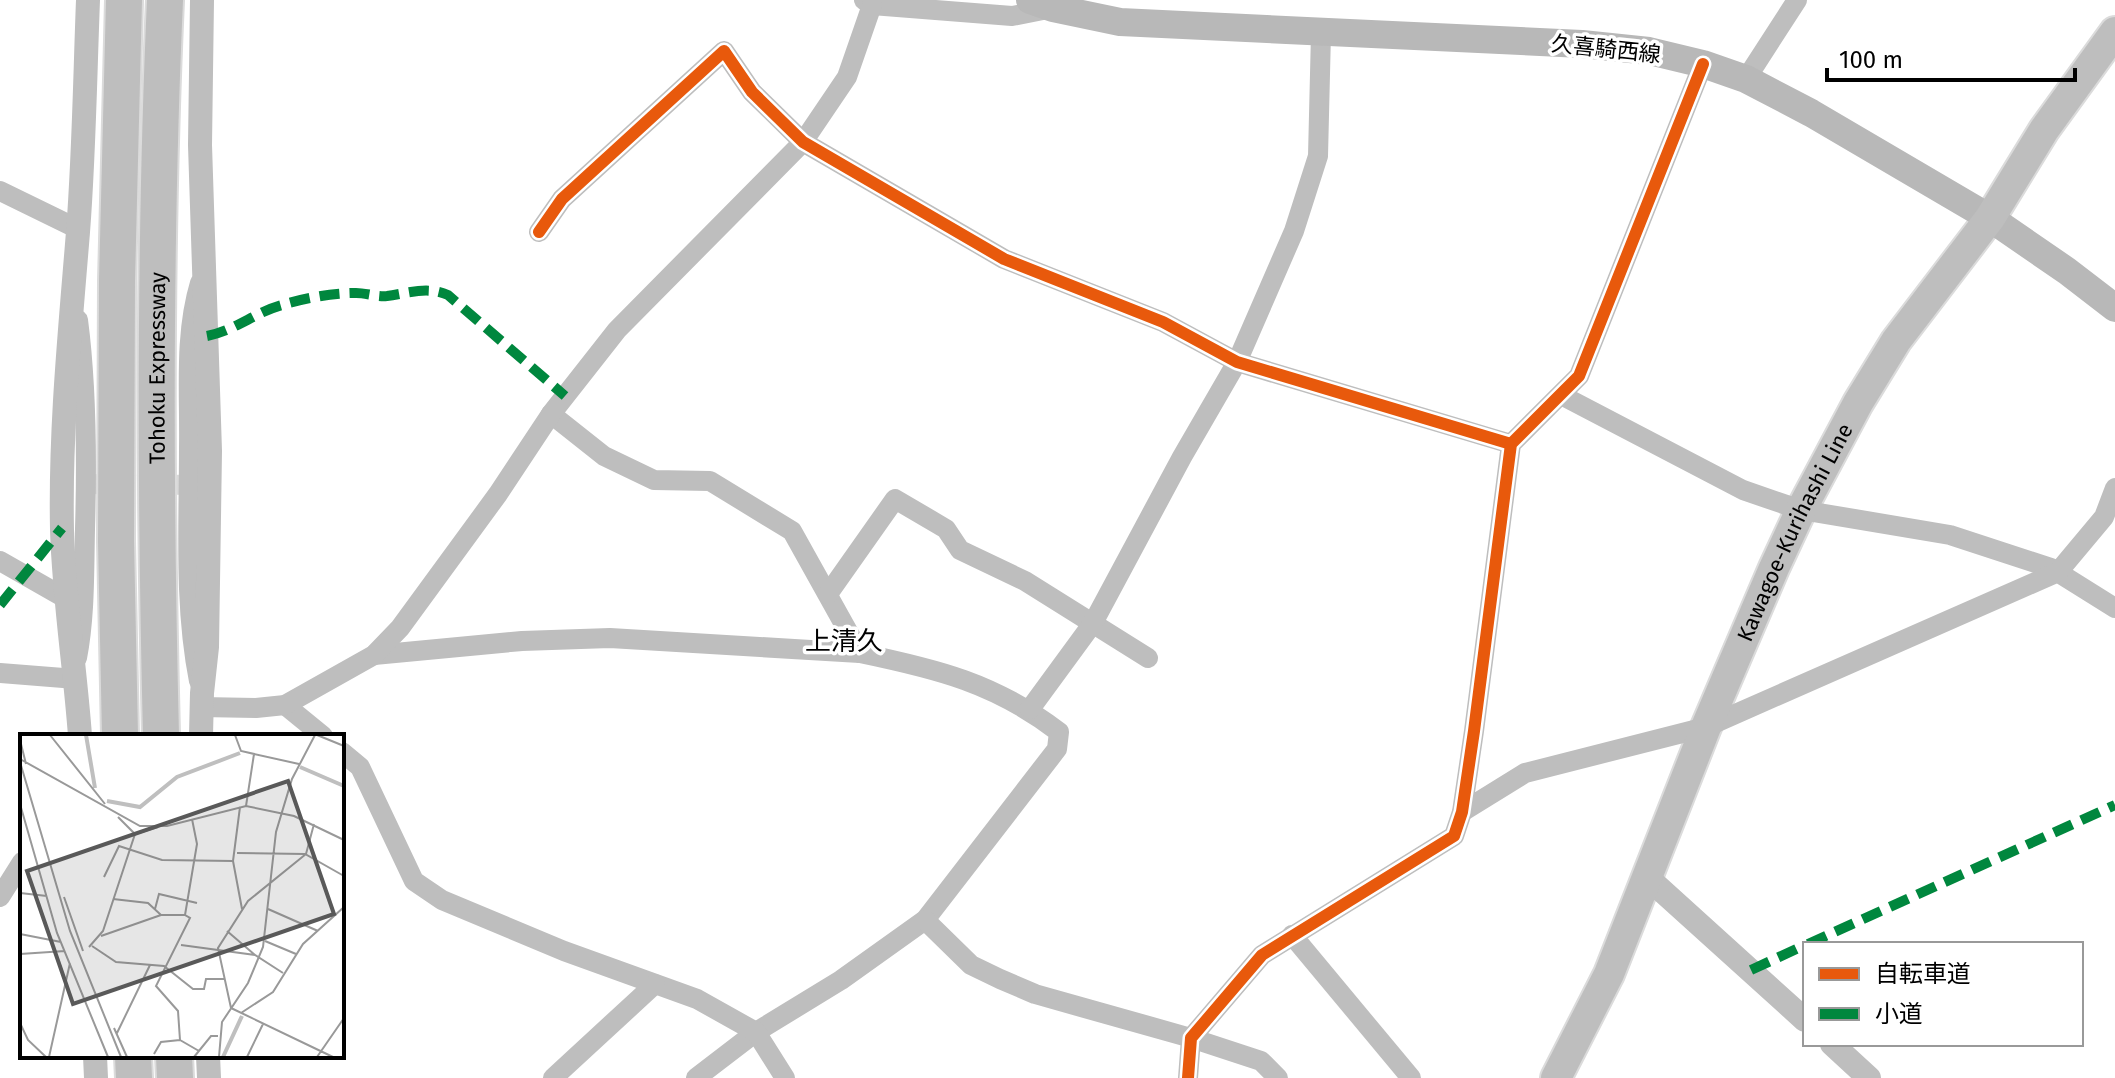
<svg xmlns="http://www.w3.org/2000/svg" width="2115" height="1078" viewBox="0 0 2115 1078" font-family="'Fira Sans','Noto Sans JP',sans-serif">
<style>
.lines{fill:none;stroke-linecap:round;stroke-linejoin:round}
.minor-tunnel{stroke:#d9d9d9;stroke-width:20;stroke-dasharray:20 10;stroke-linecap:butt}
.primary-casing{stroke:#dbdbdb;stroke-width:34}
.motorway-casing{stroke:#dbdbdb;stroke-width:40}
.minor{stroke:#bebebe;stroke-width:20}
.tertiary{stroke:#bebebe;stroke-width:24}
.secondary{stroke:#b8b8b8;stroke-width:28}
.primary{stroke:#bebebe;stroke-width:30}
.motorway{stroke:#bebebe;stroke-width:36}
.quiet{stroke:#00873e;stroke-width:10;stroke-dasharray:20 10;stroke-linecap:butt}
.cycleway-casing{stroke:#fff;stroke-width:17}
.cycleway{stroke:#e8590c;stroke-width:12}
.labels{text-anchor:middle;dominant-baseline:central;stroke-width:7;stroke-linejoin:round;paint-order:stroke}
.street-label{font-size:22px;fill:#000;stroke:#fff}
.quarter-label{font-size:26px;fill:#000;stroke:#fff}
.inset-river{fill:none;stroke:#bfbfbf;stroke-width:4}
.inset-road{fill:none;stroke:#999;stroke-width:2}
.view{fill:#595959;fill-opacity:0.15;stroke:#595959;stroke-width:4}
.inset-edge{fill:none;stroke:#000;stroke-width:4}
</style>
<rect width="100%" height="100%" fill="#fff"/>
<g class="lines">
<polyline class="minor-tunnel" points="86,484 189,485"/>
<g class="primary-casing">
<g id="primary">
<path id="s1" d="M1556,1078l53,-104 97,-247 68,-159 27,-58 57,-107 38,-62 94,-123 54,-88 71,-98"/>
</g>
</g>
<g class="motorway-casing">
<g id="motorway">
<polyline points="120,736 116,541 117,281 124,0"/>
<path id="s2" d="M161,736c-6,-245 -7,-491 4,-736"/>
<polyline points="133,1056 134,1078"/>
<polyline points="174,1056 175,1078"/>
</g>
</g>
<g class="minor">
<polyline points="864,0 872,5 1012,16 1053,8"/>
<polyline points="1746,79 1797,0"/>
<polyline points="0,191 78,229"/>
<polyline points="539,232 562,199 724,51 752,92 803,142 1004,259 1163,322 1237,362 1511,444"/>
<polyline points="1561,395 1743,490 1801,510 1950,535 2051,568 2115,608"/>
<path d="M551,414l53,42 50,24 56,1 82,50 68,122c77,16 135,30 199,79l-2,17 -132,171 -84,60 -85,52 -60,46"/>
<polyline points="0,561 65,598"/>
<polyline points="828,594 895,499 946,529 960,550 1025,581 1148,658"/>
<polyline points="374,655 522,641 610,638 860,653"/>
<path d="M77,658c8,-42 7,-85 8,-129 2,-69 2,-140 -7,-209"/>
<polyline points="0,673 76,679"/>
<path d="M199,681c-15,-75 -10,-156 -10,-233 1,-55 -5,-112 11,-165"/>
<polyline points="285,705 323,736"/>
<polyline points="201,707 256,708 285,705 374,655 400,628 498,494 551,414 617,330 803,142 847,77 872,5"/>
<polyline points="1030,709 1093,623 1182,457 1237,362 1294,231 1318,156 1321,33"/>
<polyline points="342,752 360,767 414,881 442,900 564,951 697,999 756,1032 785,1078"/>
<polyline points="1462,812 1525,773 1706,727 2058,572 2104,517 2115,488"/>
<polyline points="0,897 22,862"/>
<polyline points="925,920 971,965 1000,979 1035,994 1191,1038 1261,1061 1278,1078"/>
<polyline points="1292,935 1411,1078"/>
<polyline points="553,1078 655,984"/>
<polyline points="1188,1078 1191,1038 1262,955 1454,836 1462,812 1474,731 1511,444 1579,376 1703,64"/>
</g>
<g class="tertiary">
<path d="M80,736c-5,-69 -16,-137 -18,-206 -2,-100 8,-199 16,-298 6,-77 7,-155 10,-232"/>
<polyline points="201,736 202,693 207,647 210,451 200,145 202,0"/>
<polyline points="1648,878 1805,1020"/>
<polyline points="1832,1044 1869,1078"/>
<polyline points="95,1056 96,1078"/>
<polyline points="208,1056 209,1078"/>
</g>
<polyline class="secondary" points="1030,0 1053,8 1120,22 1582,44 1649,51 1703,64 1746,79 1811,113 1990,218 2067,271 2115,308"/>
<use href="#primary" class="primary"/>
<use href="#motorway" class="motorway"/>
<g class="quiet">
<path d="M207,336c27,-5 49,-24 75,-31 23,-7 50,-12 74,-12 10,0 21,4 31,3 22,-3 40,-10 61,-1l117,101"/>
<polyline points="0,605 62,528"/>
<polyline points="1808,944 2115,805"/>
<polyline points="1751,970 1805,945"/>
</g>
<g class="cycleway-casing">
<g id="cycleway">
<polyline points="539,232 562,199 724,51 752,92 803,142 1004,259 1163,322 1237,362 1511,444"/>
<polyline points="1188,1078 1191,1038 1262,955 1454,836 1462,812 1474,731 1511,444 1579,376 1703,64"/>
</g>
</g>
<use href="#cycleway" class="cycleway"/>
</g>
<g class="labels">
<g class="street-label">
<text transform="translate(1606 49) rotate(6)">久喜騎西線</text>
<text stroke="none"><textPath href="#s2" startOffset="368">Tohoku Expressway</textPath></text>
<text stroke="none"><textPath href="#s1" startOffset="596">Kawagoe-Kurihashi Line</textPath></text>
</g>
<g class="quarter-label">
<text x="844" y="641">上清久</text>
</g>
</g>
<g transform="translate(20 734)">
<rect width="324" height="324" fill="#fff"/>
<path class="inset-river" d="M66,1l9,53M280,33l44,19M87,67l33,6 37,-30 63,-24M203,323l19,-41"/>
<path class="inset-road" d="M30,1l55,69M215,1l6,16 58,13M297,1l27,11M0,6l6,24M0,25l120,67h27l79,-20 48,10 50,24M0,28l50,169 51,126M0,70l37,129 51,124M226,72l8,-52M220,73l-7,54 9,48M98,83l17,17 23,-7M172,85l5,25 -12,71 5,3 -34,68 22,25 2,29 19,11M294,90l-8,30 -58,47 -30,47 13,60 102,49M217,119l68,1 39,22M84,143l15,-31 43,14 71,1M0,159l27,3M44,163l19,54M93,165l35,4 13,12h24M135,175l4,-15 38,9M248,175l50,22M207,197l28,24M0,200l41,8M81,202l60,-21M245,207l31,13M161,211l74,10 28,18M72,212l24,16 48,4 29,23h11l2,-10h18M69,213l14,-16 32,-97M0,220l45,-3M221,279l32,-21 30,-48 41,-37M0,289l8,17 18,17M94,294l13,29M97,299l33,-68M134,320l7,-12 19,-2M29,323l21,-94M174,323l17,-21h7M199,323l3,-35 26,-39 15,-36 13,-115 16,-53 23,-44M227,323l16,-33M297,323l27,-39"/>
<path class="view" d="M268,47l46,133 -261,90 -46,-133z"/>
<rect width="324" height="324" class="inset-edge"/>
</g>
<rect x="1803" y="942" width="280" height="104" fill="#ffffff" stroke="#999999" stroke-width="2"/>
<rect x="1819" y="968" width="40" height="12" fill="#e8590c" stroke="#999999" stroke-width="2"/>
<text x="1875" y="982" font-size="24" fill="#000000">自転車道</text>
<rect x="1819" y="1008" width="40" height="12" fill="#00873e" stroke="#999999" stroke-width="2"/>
<text x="1875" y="1022" font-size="24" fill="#000000">小道</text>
<path d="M1827 68v12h248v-12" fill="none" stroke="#000000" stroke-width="4"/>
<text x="1839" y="68" font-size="24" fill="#000000" stroke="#ffffff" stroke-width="6" paint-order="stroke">100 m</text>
</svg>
